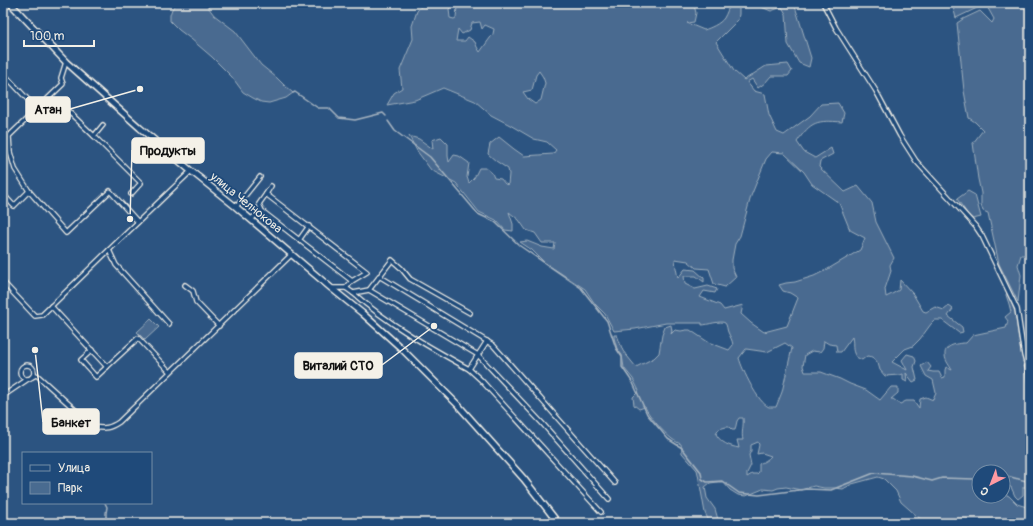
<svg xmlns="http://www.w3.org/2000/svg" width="1033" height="526" viewBox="0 0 1033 526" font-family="Pangolin,sans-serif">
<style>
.green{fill:#496b90;stroke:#9eaebc;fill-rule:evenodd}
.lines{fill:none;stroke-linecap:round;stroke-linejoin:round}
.stream{stroke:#a7b4c0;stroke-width:1.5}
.minor-casing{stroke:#f4f1e8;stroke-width:6}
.secondary-casing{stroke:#f4f1e8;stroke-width:8}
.minor{stroke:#1f4a7a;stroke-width:3.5}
.secondary{stroke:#1f4a7a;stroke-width:5}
.labels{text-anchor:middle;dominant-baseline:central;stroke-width:3.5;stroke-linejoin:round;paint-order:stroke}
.street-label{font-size:12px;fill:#f4f1e8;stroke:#1f4a7a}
.leader{fill:none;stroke:#f4f1e8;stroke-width:1.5}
.callout-dot{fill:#f4f1e8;stroke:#1f4a7a;stroke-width:1.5}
.callout{fill:#f4f1e8;stroke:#f4f1e8;stroke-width:1.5}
.callout-label{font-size:13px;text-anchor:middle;font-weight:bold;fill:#111}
</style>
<rect width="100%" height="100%" fill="#2c5481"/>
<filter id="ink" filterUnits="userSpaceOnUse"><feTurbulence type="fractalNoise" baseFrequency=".025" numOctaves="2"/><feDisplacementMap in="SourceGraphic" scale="8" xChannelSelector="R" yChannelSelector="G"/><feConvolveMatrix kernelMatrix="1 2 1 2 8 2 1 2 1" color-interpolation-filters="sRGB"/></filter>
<g filter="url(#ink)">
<g class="green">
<polygon points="177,3 205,3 214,15 235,31 261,65 277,78 285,86 293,93 286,98 269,103 261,102 253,98 243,92 232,77 212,57 191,39 179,30 170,21 170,15 172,9"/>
<path d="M424,3h32l-1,3 -4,1 -2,2 1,9 4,1 2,-1 1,-12 5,-3 4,1 2,-1h227l-1,2 2,8 -2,9 -7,1 17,7c6,-2 16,-6 20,-12 3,-5 4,-10 7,-15h8v11l-1,6 -22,22 18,29 10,9 22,-14 22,-2 4,7 -4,5h-17l-6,7 -7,5 -6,-9 -5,3 7,9 11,3 4,21 8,17 7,3 26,-19 11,-12 17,-1 6,10 -2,9c-25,-2 -31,-1 -45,20l7,10 11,6 16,-10 2,6 -13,7 -1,6 26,25 13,-6 14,17 4,19 18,36 -4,7 1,6 -6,18 1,8 6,-3 7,-4 1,-10 13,14 10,17 3,1 9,-5 9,3 5,-4 4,3 -5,7 14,11 1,5 -4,1 -17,-13h-7l-4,4 -11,15 -7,7 -8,3 -13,13 15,8 -5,-10 5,-6 7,2 2,5 -2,6 3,13 -4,2 -7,-9 1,9 -4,-2v-6l-4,1 -14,1 -5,-6 -2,-7 -5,-6 -6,-1 -5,4 -6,-3c-5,-8 -2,-11 -4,-20l-11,15h-4l-1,-7 -7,-1 -5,-3 -1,7 -3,4 -8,-1 -7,4 -2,11 2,6h16l19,7 10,5 16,6 14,10 11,-13h7v6l-7,6h2l7,5 6,-3h8l5,7 1,-9 6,-2 7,3 3,-7 -3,-13 -7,-4 -5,-10 6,-4 4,5 -3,4 5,1h6l3,6 3,-1v-7l1,-3 6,3c-2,-4 -7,-9 -7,-15 -1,-10 13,-12 21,-12l7,-8 33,-7 2,-7 -3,-4 6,-5 -2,-8 -3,-9 1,-3 8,20 5,36 7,31 3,8v103l-3,-3h-4v8l-5,4 -3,-3 -4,-9 -5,-1h-3v-14h-24v24h24v-3l6,3 8,8 13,4v15h-105l-24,-21 -5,-11 -12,-12 -6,-2 -26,7 -9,5 -9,-1h-10l-10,-2 -13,4 -15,-3 -8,1 -5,2 -10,-1 -17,7 -8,-1 -8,-5 -7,-8h-5l-8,1 -5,4 2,11 8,11 4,14h-9l-5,-10 -7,-39 -1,-4 -15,-17 -1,-9c-3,-1 -6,-3 -9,-5 -8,-6 -23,-23 -27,-32l-6,2 -5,-4 -1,-8 6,-6 -6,-12 -9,-11 -2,-13 -5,-6 -3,-11v-3h3l6,16 13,16 18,-9 5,-5 3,-18 3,-8 6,-2 1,6 -1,3 4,-4 6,1 5,-1h4l18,12 21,8 4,-5c-1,-6 -3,-8 -5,-13 -1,-2 -1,-7 -3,-9 -4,-3 -18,2 -23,2v-2h-36l-31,6 -21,2 -9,-17 -10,-10 -10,-15 -40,-26 -13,-13 -12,-8 7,-1 15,6 12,2 1,-6h-13l-7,-10 -9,-3 -7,-10 -10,-8 4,12v7l-8,-1 -9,-10 -17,-8 -23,-29 -25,-13 -14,-19 -8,-15 10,3 14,10 -1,-9 9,-3 7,7v12l1,6 5,-7 5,1 10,7 -2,14 2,6 5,-5 5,-10h7l6,5 2,5 7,1 4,5 3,1 1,-11 -1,-5 -12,-8 -8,-7 2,-10 9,-7 15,12 10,7 29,-2 3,-4 -9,-8 -13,-3 -24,-14 -19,-10 -16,-14 -32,-13 -28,12 -28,5 7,-12 8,-5 -2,-18 13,-31 -1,-13 5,-15zM480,22l2,7 3,-4 9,4 -1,5 -13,18 -3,-5 -2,-5 -7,-5 -3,4h-9l2,-12 4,5 8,-4 2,-7zM539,71l4,6 2,6 -4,17 -6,4 -7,-5 -5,-7 9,-2 4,-15zM772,152l12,1 20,19 8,12 27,19 11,27 15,8 -5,12 -32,19 -14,7 -19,6 -9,1 -7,2 4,6 7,2 8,5 -11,28 -23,6 -13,-9 -10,-9 2,-9 -19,5 -4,-5 -20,-8 4,-6 11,2 2,-4 -9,-3 -13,3 -10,-5 -1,-8h12l8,6v-4l-9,-8 -10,-1 -7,9 -2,-10 -1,-9 13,2 8,7 13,1 5,15 11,3 11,-10 -4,-9v-8l3,-16 5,-8 11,-40 15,-37zM785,343l7,5 -10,44 -6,15c-1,0 -6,0 -7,0 -11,-4 -27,-38 -30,-49l7,-9 21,3zM739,418h4c1,8 -2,15 0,22h-6l2,8c-10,-2 -18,-5 -23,-14l3,-5 7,-2h3l3,3h3l2,-9zM758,442l1,3 -2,9 5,-1 9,3c-3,4 -8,6 -12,8v8l-2,2h-5l-5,3v-4l4,-8 -2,-10 2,-4v-6z"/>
<polygon points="750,3 794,3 811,58 809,67 799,63 788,44 786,14 782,7 771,11 759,6 752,5"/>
<polygon points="952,3 985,3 977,8 956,18"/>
<polygon points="985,3 1030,3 1030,257 1030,255 1021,255 1018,265 1021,275 1018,302 999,264 988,213 983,211 981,205 981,193 978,179 973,143 983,130 975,122 969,118 964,91 957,23 963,19 980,11 992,23 994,19"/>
<polygon points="968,191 975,195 981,217 973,219 969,216 957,199"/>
<polygon points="151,319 159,327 145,340 137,332"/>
</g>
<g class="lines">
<g class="stream">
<polyline points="293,93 295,92 318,108 329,108 339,118 355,120 383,113 386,116"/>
<polyline points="388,121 395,131 430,157 478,214 495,222 520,246 581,288 607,321 616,348 622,357 622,367 633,383 647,414 668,439 682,448 701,472 702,479 707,482 722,481 739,493 759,495 807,489 831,490 874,473 912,476 932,481 942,478 975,479 979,481"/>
<polyline points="1003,475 1030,482"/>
<polyline points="105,503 107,507 106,513 106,520"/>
</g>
<g class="minor-casing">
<g id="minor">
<polyline points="823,3 836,28 876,91 900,136 916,161 976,227 982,236 1017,309 1024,355 1030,377"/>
<polyline points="66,62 61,78 63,84 9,136 10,152 15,169 29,191 66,233 110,191 138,222"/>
<polyline points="3,68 5,70 3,73 32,104"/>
<polyline points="67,110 94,136"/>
<polyline points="103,125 94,136 141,183 131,194"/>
<polyline points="3,141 9,136"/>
<polyline points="3,194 14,206 29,191"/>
<polyline points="266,194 271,186"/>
<polyline points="236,207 260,177"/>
<polyline points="251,219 262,211"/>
<polyline points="299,240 309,226"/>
<polyline points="109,250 116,265 169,324"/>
<polyline points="379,276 493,345 615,483"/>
<polyline points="3,282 35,316 42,315 109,250 191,171"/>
<polyline points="185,285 193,291 196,302 219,326"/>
<polyline points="331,288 346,288 353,293 369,290 392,260 401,268 410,279 470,313"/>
<polyline points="346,288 352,281 367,272 266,194 259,204 262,211 352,281"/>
<polyline points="369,290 478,355 542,423 609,499"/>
<path d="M353,293c35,31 76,54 116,76l18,-28"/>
<polyline points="51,306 107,367"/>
<polyline points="92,350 81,360 96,377 138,338 170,372"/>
<circle cx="27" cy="372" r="7"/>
<polyline points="469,369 481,380 601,512"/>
<path d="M32,377l4,-2 2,1 56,51c11,2 16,1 25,-5l173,-168"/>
<polyline points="3,396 28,379"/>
</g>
</g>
<g class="secondary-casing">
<polyline id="secondary" points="10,3 66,62 140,128 191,171 236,207 331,288 362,313 401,348 458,405 524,479 558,523"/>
</g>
<use href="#minor" class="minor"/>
<use href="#secondary" class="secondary"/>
</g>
</g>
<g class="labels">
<g class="street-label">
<text transform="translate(246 203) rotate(39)">улица Челнокова</text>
</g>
</g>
<path class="leader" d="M140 89L70 109M130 219L132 150M434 326L382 365M35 350L43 422"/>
<g class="callout-dot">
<circle cx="140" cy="89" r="4"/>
<circle cx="130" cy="219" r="4"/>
<circle cx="434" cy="326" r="4"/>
<circle cx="35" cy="350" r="4"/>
</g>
<g class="callout">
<rect x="26" y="97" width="44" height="25" rx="4"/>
<rect x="132" y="138" width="72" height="25" rx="4"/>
<rect x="295" y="353" width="87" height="25" rx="4"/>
<rect x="43" y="409" width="56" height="25" rx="4"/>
</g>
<g class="callout-label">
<text x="48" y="114">Атан</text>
<text x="168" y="155">Продукты</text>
<text x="338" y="370">Виталий СТО</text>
<text x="71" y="427">Банкет</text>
</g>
<rect width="1033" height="526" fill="none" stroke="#1f4a7a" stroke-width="16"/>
<rect x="8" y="8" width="1017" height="510" fill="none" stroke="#f4f1e8" stroke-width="1.5" filter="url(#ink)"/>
<rect x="22" y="452" width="130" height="52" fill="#1f4a7a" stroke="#748da6"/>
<rect x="30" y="465" width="20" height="6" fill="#1f4a7a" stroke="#748da6"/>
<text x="58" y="472" font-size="12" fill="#f4f1e8">Улица</text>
<rect x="30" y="482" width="20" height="12" fill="#496b90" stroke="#748da6"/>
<text x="58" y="492" font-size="12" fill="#f4f1e8">Парк</text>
<g transform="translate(991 484) rotate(222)"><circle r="19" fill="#1f4a7a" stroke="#748da6"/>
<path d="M0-3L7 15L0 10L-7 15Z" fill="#ff9aa2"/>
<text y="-6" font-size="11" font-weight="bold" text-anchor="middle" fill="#f4f1e8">С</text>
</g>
<path d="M24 40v6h70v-6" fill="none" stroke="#f4f1e8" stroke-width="2"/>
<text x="30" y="40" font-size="12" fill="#f4f1e8" stroke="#1f4a7a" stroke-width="3" paint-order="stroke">100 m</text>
</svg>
